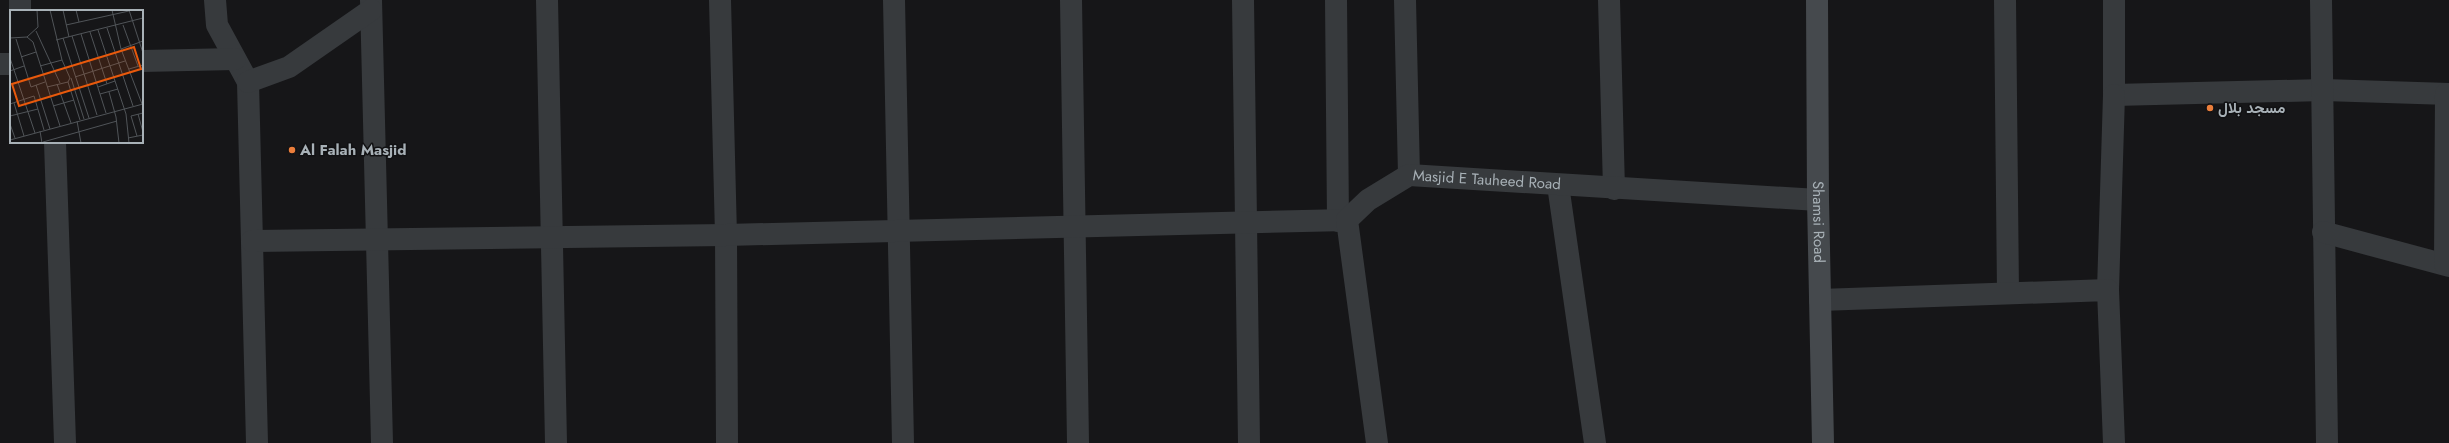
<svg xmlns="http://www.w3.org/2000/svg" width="2449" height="443" viewBox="0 0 2449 443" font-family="Jost,Vazirmatn,sans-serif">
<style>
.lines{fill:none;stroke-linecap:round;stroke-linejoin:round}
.street{stroke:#373a3d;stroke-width:22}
.secondary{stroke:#45494d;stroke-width:22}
.poi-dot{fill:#eb7e3b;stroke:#111113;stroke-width:1.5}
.labels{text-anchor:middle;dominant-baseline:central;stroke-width:3;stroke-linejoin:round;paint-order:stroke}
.poi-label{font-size:15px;font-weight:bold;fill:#a8b1b7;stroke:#111113;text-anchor:start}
.street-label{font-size:15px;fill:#a8b1b7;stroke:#111113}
.inset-road{fill:none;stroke:#505458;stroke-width:1}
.view{fill:#e8590c;fill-opacity:0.15;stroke:#e8590c;stroke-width:2}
.inset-edge{fill:none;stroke:#a8b1b7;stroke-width:2}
</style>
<rect width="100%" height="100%" fill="#161618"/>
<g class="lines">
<g class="street">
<polyline points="20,0 20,11"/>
<polyline points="215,0 217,25 248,82 257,443"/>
<polyline points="371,0 382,443"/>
<polyline points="547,0 556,443"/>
<polyline points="720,0 726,235 727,443"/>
<polyline points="894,0 903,443"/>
<polyline points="1071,0 1078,443"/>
<polyline points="1243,0 1249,443"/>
<polyline points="1336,0 1338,221"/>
<polyline points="1405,0 1409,175"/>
<polyline points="1609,0 1614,189"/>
<polyline points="2005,0 2008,293"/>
<polyline points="2114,0 2114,95 2324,90 2449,94"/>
<polyline points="2321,0 2327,443"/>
<polyline points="142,61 235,59"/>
<polyline points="0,64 11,64"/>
<polyline points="248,82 289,67 371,10"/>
<polyline points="55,142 65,443"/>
<polyline points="1558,185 1595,443"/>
<polyline points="2323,232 2449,266"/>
<polyline points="252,241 726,235 1347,220"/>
<polyline points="2445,264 2446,94"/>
<polyline points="2108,290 2114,95"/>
<polyline points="1820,300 2108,290 2114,443"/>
<path id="s1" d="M1377,443l-30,-223 21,-20 41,-25 409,25"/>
</g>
<path class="secondary" id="s2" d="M1817,0l1,200 5,243"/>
</g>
<g class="poi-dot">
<circle cx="2210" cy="108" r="4"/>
<circle cx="292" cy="150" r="4"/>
</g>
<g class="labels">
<g class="poi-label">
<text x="2218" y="108">مسجد بلال</text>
<text x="300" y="150">Al Falah Masjid</text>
</g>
<g class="street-label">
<text stroke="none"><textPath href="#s1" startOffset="380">Masjid E Tauheed Road</textPath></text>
<text stroke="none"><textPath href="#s2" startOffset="222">Shamsi Road</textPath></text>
</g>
</g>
<g transform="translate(10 10)">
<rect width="133" height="133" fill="#161618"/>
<path class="inset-road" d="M53,0l6,27M66,0l3,12M102,0l9,39 21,55M119,0l14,43M56,15l63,-14M113,15l15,41M97,18l26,78M88,20l28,84 3,29M26,21l24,52M80,22l17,52M71,24l25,79M62,26l25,79M17,27l11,-10 -1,-17M0,28l17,-1 6,5 27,84M53,28l26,80M6,29l15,48 14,-5M46,30l87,-22M111,39l22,-8M11,47l15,-5M0,48l25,75M30,56l22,-6M119,59l14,-4M0,61l14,-5M65,67l50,-16M61,68l13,41M58,72l12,38M47,74l14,39M26,75l14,44M37,77l21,-5 2,-4 -8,-18 -12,-50M88,77l17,-6M99,82l7,25 3,26M90,84l18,-5M4,93l10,33M0,94l24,-8 10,34M43,96l21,-6M128,104l5,18M0,106l28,-7M121,106l6,20M121,106l12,-3M67,111l4,22M0,114l5,14M30,121l2,12M118,128l15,-3M0,130l133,-36M33,132l74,-21"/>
<path class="view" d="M124,37l7,22 -122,37 -7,-22z"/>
<rect width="133" height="133" class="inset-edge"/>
</g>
</svg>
